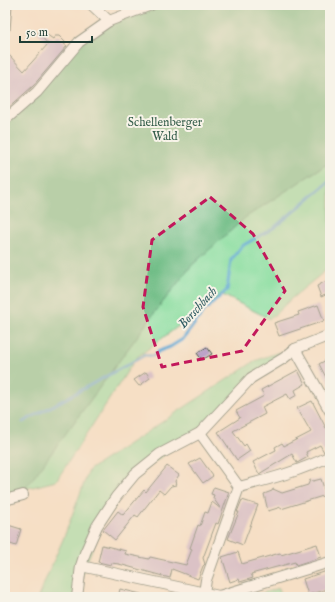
<svg xmlns="http://www.w3.org/2000/svg" width="335" height="602" viewBox="0 0 335 602" font-family="'IM FELL English',serif">
<style>
.green{fill:#8adea0;stroke:#548e6a}
.forest{fill:#6fbd86;stroke:#477d5d}
.lines{fill:none;stroke-linecap:round;stroke-linejoin:round}
.stream{stroke:#5da7d4;stroke-width:3}
.building{fill:#baa0c7}
.minor-casing{stroke:#3f554a;stroke-width:12}
.minor{stroke:#fff;stroke-width:10}
.marked{fill:none;stroke:#c2185b;stroke-width:3;stroke-dasharray:8 5;stroke-linejoin:round}
.labels{text-anchor:middle;dominant-baseline:central;stroke-width:4;stroke-linejoin:round;paint-order:stroke}
.park-label{font-size:12px;fill:#345d4a;stroke:#f7f3e8}
.water-label{font-size:13px;font-style:italic;fill:#325d64;stroke:#f7f3e8}
</style>
<rect width="100%" height="100%" fill="#f7f3e8"/>
<filter id="ink" filterUnits="userSpaceOnUse"><feTurbulence type="fractalNoise" baseFrequency=".025" numOctaves="2"/><feDisplacementMap in="SourceGraphic" scale="8" xChannelSelector="R" yChannelSelector="G"/><feConvolveMatrix kernelMatrix="1 2 1 2 8 2 1 2 1" color-interpolation-filters="sRGB"/></filter>
<filter id="wash" filterUnits="userSpaceOnUse"><feTurbulence type="fractalNoise" baseFrequency=".012" numOctaves="4" result="noise"/><feDisplacementMap in="SourceGraphic" scale="16" xChannelSelector="R" yChannelSelector="G"/><feGaussianBlur stdDeviation="0.9" result="paint"/><feColorMatrix in="noise" values="0 0 0 0 0 0 0 0 0 0 0 0 0 0 0 0 0 1.4 0 .05"/><feComposite in="paint" operator="in"/></filter>
<g filter="url(#wash)">
<rect width="100%" height="100%" fill="#f5dfc5"/>
<g class="green">
<polygon points="330,162 330,267 292,298 270,319 221,294 136,358 56,481 25,489 155,312 192,265 246,217"/>
<polygon points="279,352 281,357 201,427 115,492 73,597 38,597 64,537 89,470 255,361"/>
<polygon points="279,588 282,597 249,597"/>
</g>
<polygon class="forest" points="143,5 330,5 330,162 246,217 192,265 155,312 25,489 5,497 5,121 77,45"/>
<g class="lines">
<polyline class="stream" points="23,422 145,355 153,356 159,351 170,347 183,339 204,311 227,290 231,260 242,246 275,227 330,181"/>
</g>
<g id="blocks">
<g class="building">
<polygon points="5,5 12,5 10,30 5,29"/>
<polygon points="40,30 53,39 55,36 59,36 65,42 64,44 67,46 33,86 5,111 5,91 11,87 5,80 5,59 9,55 24,71 48,44 38,33"/>
<polygon points="330,279 330,293 321,297 317,286"/>
<polygon points="318,305 324,321 279,336 274,323 299,315 298,312"/>
<polygon points="207,347 212,354 202,360 197,353"/>
<polygon points="330,358 330,385 319,364"/>
<polygon points="298,370 305,384 295,390 297,395 290,399 287,394 262,407 265,414 233,431 244,446 246,444 250,451 237,460 218,432 240,418 236,411 264,396 261,390"/>
<polygon points="146,372 150,378 139,386 134,380"/>
<polygon points="312,401 326,428 330,429 330,449 324,452 320,445 306,452 308,457 297,463 292,454 259,474 253,462 276,450 275,447 282,443 284,446 311,432 297,408"/>
<polygon points="200,458 213,476 203,483 189,464"/>
<polygon points="167,466 179,475 175,481 176,485 171,486 164,494 159,490 138,517 135,515 115,540 103,530 118,511 123,515 144,490 146,492"/>
<polygon points="321,479 326,495 281,509 281,507 268,511 264,494 272,491 273,489 282,493 308,485 310,480 313,481"/>
<polygon points="214,487 229,492 218,524 216,523 209,542 203,558 205,564 203,566 198,579 172,569 170,578 119,564 111,563 111,565 98,562 102,545 126,551 125,554 149,559 150,557 186,565 192,549 190,548 198,525 200,526 205,512 208,513 212,502 221,509 213,498 214,495 211,494"/>
<polygon points="242,500 258,505 243,545 228,539 239,512 237,512"/>
<polygon points="8,525 21,529 16,546 5,542 5,536"/>
<polygon points="317,544 321,557 296,565 295,562 251,574 253,578 240,582 239,579 230,582 222,557 238,552 242,564 280,553 281,555"/>
<polygon points="330,570 330,588 308,595 303,579"/>
<polygon points="120,589 141,594 141,597 118,597"/>
</g>
</g>
</g>
<g filter="url(#ink)">
<use href="#blocks" fill-opacity="0" stroke="#3f554a" stroke-width="1"/>
<g class="lines">
<g class="minor-casing">
<g id="minor">
<polyline points="92,5 109,21"/>
<polyline points="5,120 37,92 79,42 109,21 151,5"/>
<polyline points="295,349 330,411"/>
<polyline points="200,433 239,487 206,580 204,593 205,597"/>
<path d="M239,487c31,-8 62,-16 91,-31"/>
<polyline points="5,500 23,495"/>
<polyline points="81,566 219,596 330,562"/>
<polyline points="77,597 81,566 85,553 97,526 116,497 135,474 160,454 200,433 251,378 284,358 295,349 330,335"/>
</g>
</g>
<use href="#minor" class="minor"/>
</g>
</g>
<path d="M0 0H335V602H0ZM210,197l43,37 32,57 -43,60 -80,16 -19,-60 9,-67z" fill="#f5dfc5" fill-opacity=".55" fill-rule="evenodd"/>
<path class="marked" d="M210,197l43,37 32,57 -43,60 -80,16 -19,-60 9,-67z"/>
<g class="labels">
<g class="park-label">
<text x="165" y="122">Schellenberger<tspan x="165" dy="14">Wald</tspan></text>
</g>
<g class="water-label">
<text transform="translate(198 308) rotate(-48)">Borschbach</text>
</g>
</g>
<rect width="335" height="602" fill="none" stroke="#f7f3e8" stroke-width="20"/>
<path d="M20 36v6h72v-6" fill="none" stroke="#1f3d34" stroke-width="2"/>
<text x="26" y="36" font-size="12" fill="#1f3d34" stroke="#f7f3e8" stroke-width="3" paint-order="stroke">50 m</text>
</svg>
